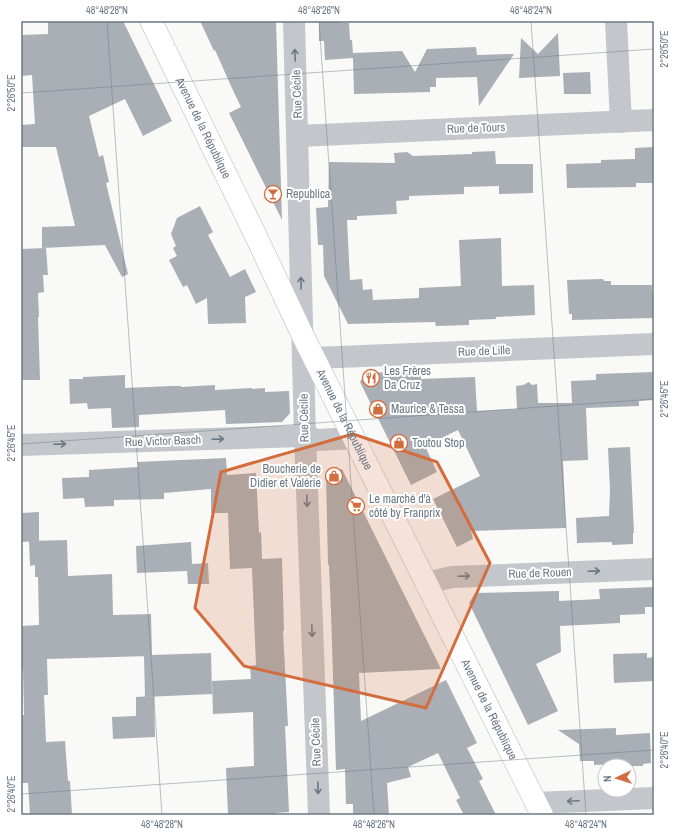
<svg xmlns="http://www.w3.org/2000/svg" width="675" height="836" viewBox="0 0 675 836" font-family="'Archivo Narrow',sans-serif">
<style>
.building{fill:#a9afb5}
.lines{fill:none;stroke-linecap:round;stroke-linejoin:round}
.secondary-casing{stroke:#b3b8bd;stroke-width:23}
.street{stroke:#c3c6ca;stroke-width:22}
.secondary{stroke:#fff;stroke-width:22}
.oneway{stroke:#6b7885}
.marked{fill:#d36d3e;fill-opacity:0.2;stroke:#d36d3e;stroke-width:3;stroke-linejoin:round}
.ticks{fill:none;stroke:#6b7885;stroke-width:1;stroke-opacity:0.45}
.labels{text-anchor:middle;dominant-baseline:central;stroke-width:4;stroke-linejoin:round;paint-order:stroke}
.street-label{font-size:12px;fill:#6b7885;stroke:#fff}
.poi-label{font-size:12px;fill:#6b7885;stroke:#fff;text-anchor:start}
.neatline{fill:none;stroke:#6b7885;stroke-width:1.5}
.ticks-label{font-size:10px;text-anchor:middle;fill:#6b7885}
</style>
<rect width="100%" height="100%" fill="#f9f9f7"/>
<g class="building">
<polygon points="48,21 123,21 172,121 143,136 125,99 89,116 99,157 103,155 109,182 106,183 128,274 122,277 105,245 42,248 42,227 75,226 56,147 21,147 21,125 35,124 32,75 21,76 21,35 48,34"/>
<polygon points="200,21 276,21 282,220 229,113 241,107 231,86 215,50 214,51"/>
<polygon points="319,21 342,21 342,23 349,23 350,40 352,40 353,53 402,51 415,72 427,49 476,47 477,55 514,54 479,106 477,77 436,78 436,87 430,87 430,92 354,94 353,58 325,60 324,41 319,41"/>
<polygon points="558,33 560,76 519,78 521,38 538,54"/>
<polygon points="590,72 591,94 564,94 563,73"/>
<polygon points="654,147 654,183 636,183 636,187 567,188 566,164 601,163 601,160 635,159 635,148"/>
<polygon points="495,151 496,164 533,164 533,193 499,194 499,186 464,187 464,194 409,196 409,200 396,201 397,214 357,216 357,220 347,220 350,280 362,279 363,290 372,289 373,300 419,298 419,288 461,286 459,240 501,238 502,286 534,285 535,315 496,317 496,319 469,320 469,325 436,326 435,322 348,324 324,276 323,245 318,245 316,208 328,207 329,162 395,163 394,153 407,152 413,156 472,154 472,152"/>
<polygon points="200,206 213,232 208,235 230,277 245,269 256,292 245,297 246,323 208,324 207,298 196,304 187,285 183,287 169,260 177,256 173,248 176,246 171,234 177,218"/>
<polygon points="46,248 48,275 43,275 44,292 38,293 39,317 38,317 40,380 21,380 21,249"/>
<polygon points="603,279 604,281 611,281 611,285 652,285 652,294 654,294 654,318 572,320 572,314 569,314 567,280"/>
<polygon points="421,371 421,379 475,377 477,411 517,409 516,386 523,385 529,382 532,385 537,384 538,403 572,403 571,381 596,380 596,374 654,372 654,400 639,401 639,406 586,408 588,460 563,461 566,528 471,531 473,539 457,547 433,499 480,476 458,430 425,446 437,472 411,485 360,382 365,373"/>
<polygon points="125,375 125,388 171,386 181,386 181,387 215,385 215,390 252,388 252,389 265,388 265,392 289,391 290,413 282,422 226,424 225,410 139,415 139,427 112,428 111,408 88,409 87,403 70,404 69,379 83,379 83,377"/>
<polygon points="630,447 634,533 633,533 633,544 612,545 612,542 577,543 576,518 609,516 610,490 608,448"/>
<polygon points="226,458 227,475 256,473 259,533 261,532 262,559 282,558 284,631 283,631 288,726 285,726 289,812 276,813 276,815 228,815 226,768 254,766 253,712 213,714 212,681 251,679 250,666 256,665 252,568 230,569 228,513 211,513 211,489 164,493 164,499 114,500 114,506 85,507 84,498 63,499 62,478 89,477 89,470 138,467 137,462"/>
<polygon points="342,469 441,669 359,673 361,721 446,680 477,743 467,748 483,779 479,781 496,815 464,815 456,800 460,798 438,753 408,767 411,777 387,783 389,815 353,815 353,804 346,804 345,769 336,770 331,612 329,565 328,565 326,474"/>
<polygon points="39,512 39,541 21,542 21,513"/>
<polygon points="67,540 68,576 112,574 113,615 151,614 152,655 211,653 212,694 145,697 144,656 148,656 47,659 48,695 44,695 46,742 65,741 68,781 70,781 72,815 30,815 28,783 21,783 21,715 24,715 23,670 21,670 21,626 39,625 38,577 35,577 35,565 30,566 29,541"/>
<polygon points="191,542 192,564 208,563 209,584 188,584 187,571 137,573 136,546"/>
<polygon points="654,587 654,607 645,607 645,614 620,615 620,623 560,626 561,652 536,664 558,711 528,725 469,603 475,593 559,591 559,601 600,599 599,589"/>
<polygon points="647,653 647,658 654,657 654,681 614,683 613,654"/>
<polygon points="154,696 155,737 113,739 112,717 136,716 136,697"/>
<polygon points="616,728 616,735 650,733 651,763 643,764 643,766 621,766 620,764 594,765 594,761 580,761 579,744 558,730"/>
</g>
<g class="lines">
<g class="secondary-casing">
<g id="secondary">
<path id="s1" d="M151,21l103,211 49,104 239,479"/>
</g>
</g>
<g class="street">
<polyline points="294,21 305,436 319,815"/>
<polyline points="616,21 621,122"/>
<polyline points="298,136 654,120"/>
<polyline points="314,358 654,344"/>
<polyline points="21,445 305,436 317,440 354,438"/>
<polyline points="426,583 452,577 654,569"/>
<polyline points="536,803 654,798"/>
</g>
<use href="#secondary" class="secondary"/>
</g>
<defs><path id="oneway-shaft" d="M-6 0H5M1.5-3L5.5 0L1.5 3" fill="none" stroke-width="1.6" stroke-linecap="round" stroke-linejoin="round"/></defs>
<g class="oneway">
<use href="#oneway-shaft" transform="translate(295 55) rotate(-92)"/>
<use href="#oneway-shaft" transform="translate(301 283) rotate(-91)"/>
<use href="#oneway-shaft" transform="translate(218 439) rotate(-2)"/>
<use href="#oneway-shaft" transform="translate(60 444) rotate(-2)"/>
<use href="#oneway-shaft" transform="translate(307 501) rotate(88)"/>
<use href="#oneway-shaft" transform="translate(594 571) rotate(-2)"/>
<use href="#oneway-shaft" transform="translate(464 576) rotate(-2)"/>
<use href="#oneway-shaft" transform="translate(312 631) rotate(88)"/>
<use href="#oneway-shaft" transform="translate(318 788) rotate(88)"/>
<use href="#oneway-shaft" transform="translate(573 801) rotate(177)"/>
</g>
<path class="marked" d="M353,434l84,28 53,101 -64,145 -182,-42 -49,-58 26,-136z"/>
<path class="ticks" d="M107,21l55,794M319,21l55,794M531,21l55,794M21,93l633,-44M21,444l633,-45M21,794l633,-44"/>
<defs>
<g id="bar-ring" transform="scale(0.9)"><circle r="9.5" fill="#fff" stroke="#d36d3e" stroke-width="1.5"/><path d="M-6-5H6L.8 .8V4.5H3.5V6h-7V4.5H-.8V.8Z" fill="#d36d3e"/></g>
<g id="restaurant-ring" transform="scale(0.9)"><circle r="9.5" fill="#fff" stroke="#d36d3e" stroke-width="1.5"/><path d="M-5-6h1v4h1v-4h1v4h1v-4h1v5L-1.5 .5V6h-2V.5L-5-1ZM5-6V6H3V1.5H1.5Q1.5-4 5-6Z" fill="#d36d3e"/></g>
<g id="shop-ring" transform="scale(0.9)"><circle r="9.5" fill="#fff" stroke="#d36d3e" stroke-width="1.5"/><path d="M-5-2.5h2.3a2.7 3.5 0 0 1 5.4 0H5L5.5 6h-11ZM-1.5-2.5h3a1.5 2.3 0 0 0-3 0Z" fill="#d36d3e"/></g>
<g id="supermarket-ring" transform="scale(0.9)"><circle r="9.5" fill="#fff" stroke="#d36d3e" stroke-width="1.5"/><path d="M-6-5.5h2.5l.6 2H6L4.5 2H-2.5L-4.4-4H-6ZM-1.5 3.2a1.3 1.3 0 1 0 .1 0ZM3 3.2a1.3 1.3 0 1 0 .1 0Z" fill="#d36d3e"/></g>
</defs>
<g fill-rule="evenodd">
<use href="#bar-ring" x="273" y="194"/>
<use href="#restaurant-ring" x="371" y="378"/>
<use href="#shop-ring" x="378" y="409"/>
<use href="#shop-ring" x="399" y="443"/>
<use href="#shop-ring" x="334" y="476"/>
<use href="#supermarket-ring" x="356" y="506"/>
</g>
<g class="labels">
<g class="street-label">
<text transform="translate(297 94) rotate(-92)">Rue Cécile</text>
<text stroke="none"><textPath href="#s1" startOffset="119">Avenue de la République</textPath></text>
<text transform="translate(476 128) rotate(-2)">Rue de Tours</text>
<text transform="translate(484 351) rotate(-2)">Rue de Lille</text>
<text transform="translate(304 418) rotate(-91)">Rue Cécile</text>
<text stroke="none"><textPath href="#s1" startOffset="443">Avenue de la République</textPath></text>
<text transform="translate(163 441) rotate(-2)">Rue Victor Basch</text>
<text transform="translate(540 573) rotate(-2)">Rue de Rouen</text>
<text stroke="none"><textPath href="#s1" startOffset="767">Avenue de la République</textPath></text>
<text transform="translate(316 742) rotate(-92)">Rue Cécile</text>
</g>
<g class="poi-label">
<text x="286" y="194">Republica</text>
<text x="384" y="371">Les Frères<tspan x="384" dy="14">Da Cruz</tspan></text>
<text x="391" y="409">Maurice &amp; Tessa</text>
<text x="412" y="443">Toutou Stop</text>
<text x="321" y="469" text-anchor="end">Boucherie de<tspan x="321" dy="14">Didier et Valérie</tspan></text>
<text x="369" y="499">Le marché d'à<tspan x="369" dy="14">côté by Franprix</tspan></text>
</g>
</g>
<rect width="675" height="836" fill="none" stroke="#ffffff" stroke-width="44"/>
<g transform="translate(617 778) rotate(266)"><circle r="19" fill="#ffffff" stroke="#c4c9ce"/>
<path d="M0-3L7 15L0 10L-7 15Z" fill="#d36d3e"/>
<text y="-6" font-size="11" font-weight="bold" text-anchor="middle" fill="#6b7885">N</text>
</g>
<rect x="22" y="22" width="631" height="792" class="neatline"/>
<g class="ticks-label">
<text x="107" y="14">48°48'28"N</text>
<text x="319" y="14">48°48'26"N</text>
<text x="531" y="14">48°48'24"N</text>
<text transform="translate(664 49) rotate(-90)" y="4">2°26'50"E</text>
<text transform="translate(11 93) rotate(-90)" y="4">2°26'50"E</text>
<text transform="translate(664 399) rotate(-90)" y="4">2°26'45"E</text>
<text transform="translate(11 443) rotate(-90)" y="4">2°26'45"E</text>
<text transform="translate(664 750) rotate(-90)" y="4">2°26'40"E</text>
<text transform="translate(11 794) rotate(-90)" y="4">2°26'40"E</text>
<text x="162" y="828">48°48'28"N</text>
<text x="374" y="828">48°48'26"N</text>
<text x="586" y="828">48°48'24"N</text>
</g>
</svg>
